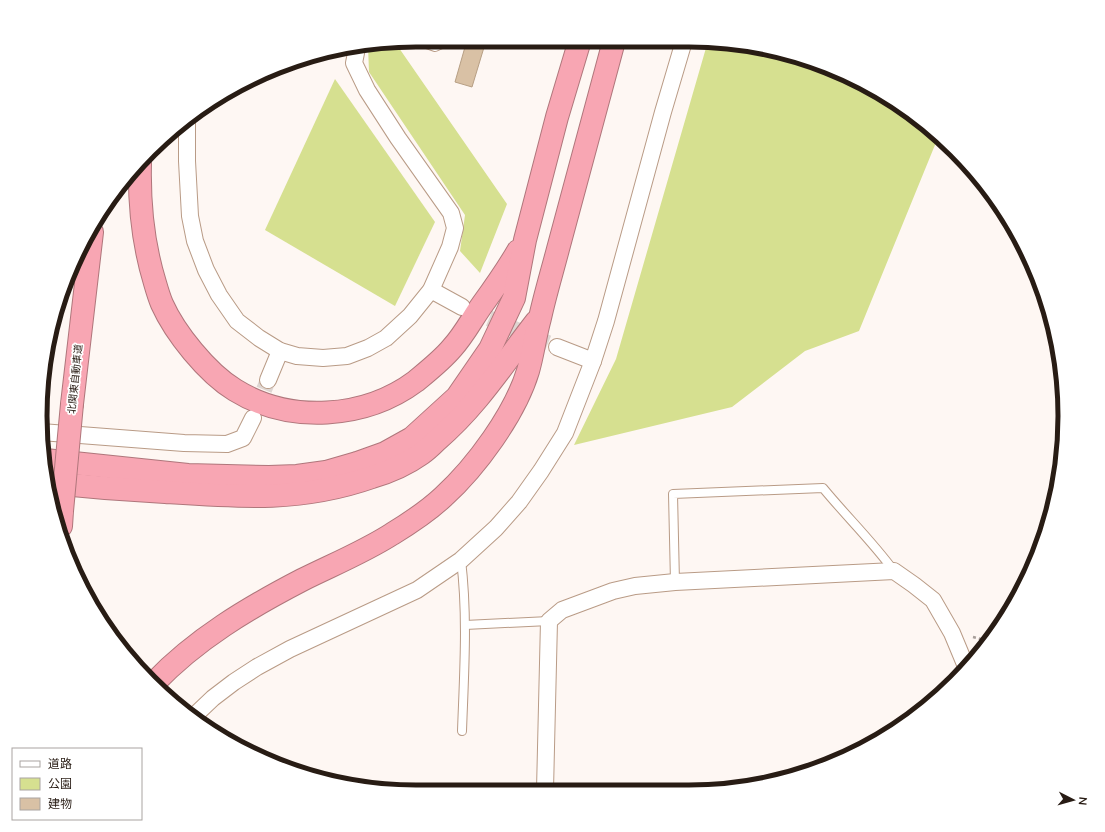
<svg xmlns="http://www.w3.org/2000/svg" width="1105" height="832" viewBox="0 0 1105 832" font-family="Mulish,'Noto Sans JP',sans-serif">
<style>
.green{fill:#d6e090}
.building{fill:#d9c1a5;stroke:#b79f84}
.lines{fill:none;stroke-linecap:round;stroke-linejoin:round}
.minor-tunnel{stroke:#ded6d2;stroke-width:16;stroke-dasharray:16 8;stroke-linecap:butt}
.service-casing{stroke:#b99b86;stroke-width:10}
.minor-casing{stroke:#b99b86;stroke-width:18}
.motorway-casing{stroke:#af767b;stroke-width:24}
.path{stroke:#a79e99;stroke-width:2.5;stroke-dasharray:3 3;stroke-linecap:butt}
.service{stroke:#fff;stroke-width:8}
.minor{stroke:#fff;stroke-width:16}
.motorway{stroke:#f8a6b3;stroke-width:22}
.motorway-bridge-casing{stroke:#af767b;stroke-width:24;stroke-linecap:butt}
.motorway-bridge{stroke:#f8a6b3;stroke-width:22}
.labels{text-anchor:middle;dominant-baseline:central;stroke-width:3.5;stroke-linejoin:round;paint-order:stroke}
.street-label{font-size:10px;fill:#281c14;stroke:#fff}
.rim{fill:none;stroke:#281c14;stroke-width:5}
</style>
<rect width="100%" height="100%" fill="#fef7f3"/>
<g class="green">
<polygon points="708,41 786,53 898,103 937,140 859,331 805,351 732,407 574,445 616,359"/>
<polygon points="401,42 399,48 507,204 480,273 460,251 465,215 369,72 368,46"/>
<polygon points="335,79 435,222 395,306 265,230"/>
</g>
<polygon class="building" points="467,40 485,44 472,87 455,82"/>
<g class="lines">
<g class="minor-tunnel">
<polyline points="467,309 557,347"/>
<polyline points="255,412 268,380"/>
</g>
<g class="service-casing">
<g id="service">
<polyline points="420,40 421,42 435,47 451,40"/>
<path d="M461,560c7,57 3,114 1,171"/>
<path d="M675,582l-2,-88 150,-6c23,28 49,53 71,83"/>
<polyline points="465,625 549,621"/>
</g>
</g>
<g class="minor-casing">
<g id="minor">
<polyline points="187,122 187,161 190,216 195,241 206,270 219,295 237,321 259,338 280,351 297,356 323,358 347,356 368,348 386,338 410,316 431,290 450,247 455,228 451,213 398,138 367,90 354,63 357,48"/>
<polyline points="431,290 462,307"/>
<polyline points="557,347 593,361"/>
<polyline points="268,380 280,351"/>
<polyline points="41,432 184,443 227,444 243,438 253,418"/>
<polyline points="193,717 213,698 234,682 257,667 290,649 417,590 461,560 496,528 519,502 541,471 565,433 593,361 606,321 663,112 684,41"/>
<polyline points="545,790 549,621 562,610 613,591 635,586 675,582 894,571 914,585 933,600 952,633 967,669"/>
</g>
</g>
<g class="motorway-casing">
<g id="motorway">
<path d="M140,164c-1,41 3,80 15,119 2,7 4,14 7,21 13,29 45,69 73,86 55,34 130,29 181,-9 12,-10 26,-21 36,-33 12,-13 20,-29 30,-43 13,-18 25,-35 36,-54"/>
<polyline points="72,404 92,232"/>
<polyline points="45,460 188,475 269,477 297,476 326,472 357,463 385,453 412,438 457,397 490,349 514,298 525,240 557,117 580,40"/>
<path d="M51,483c38,4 76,7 114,9 74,5 136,10 207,-15 17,-5 35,-13 49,-23 6,-4 11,-9 16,-14 40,-34 67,-77 99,-118"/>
<polyline points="61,526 62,511"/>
<path d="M154,683c42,-44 94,-75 148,-103 30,-15 62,-28 90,-46 18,-11 36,-23 51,-37 33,-30 72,-83 85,-126 5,-17 7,-35 12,-53 5,-23 12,-46 18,-69 19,-70 38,-139 56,-208"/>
</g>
</g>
<polyline class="path" points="973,637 988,641"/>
<use href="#service" class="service"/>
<use href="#minor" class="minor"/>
<use href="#motorway" class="motorway"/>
<g class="motorway-bridge-casing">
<polyline id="motorway-bridge" points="62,511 72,404"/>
</g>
<use href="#motorway-bridge" class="motorway-bridge"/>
</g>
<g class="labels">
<g class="street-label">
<text transform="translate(75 379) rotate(-84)">北関東自動車道</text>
</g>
</g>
<path d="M0 0H1105V832H0ZM416 47H689A369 369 0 0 1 1058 416V416A369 369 0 0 1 689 785H416A369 369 0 0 1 47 416V416A369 369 0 0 1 416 47Z" fill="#fff" fill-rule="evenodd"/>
<path class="rim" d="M416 47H689A369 369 0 0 1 1058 416V416A369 369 0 0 1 689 785H416A369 369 0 0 1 47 416V416A369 369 0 0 1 416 47Z"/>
<rect x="12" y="748" width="130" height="72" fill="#ffffff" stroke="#a9a4a1"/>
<rect x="20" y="761" width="20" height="6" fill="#ffffff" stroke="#a9a4a1"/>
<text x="48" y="768" font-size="12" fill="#281c14">道路</text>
<rect x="20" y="778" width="20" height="12" fill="#d6e090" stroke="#a9a4a1"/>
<text x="48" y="788" font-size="12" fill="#281c14">公園</text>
<rect x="20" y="798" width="20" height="12" fill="#d9c1a5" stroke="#a9a4a1"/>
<text x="48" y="808" font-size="12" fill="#281c14">建物</text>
<g transform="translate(1073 800) rotate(96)" stroke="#ffffff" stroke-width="3" paint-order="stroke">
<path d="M0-3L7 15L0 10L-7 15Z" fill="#281c14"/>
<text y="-6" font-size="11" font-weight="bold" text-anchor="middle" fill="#281c14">N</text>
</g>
</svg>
